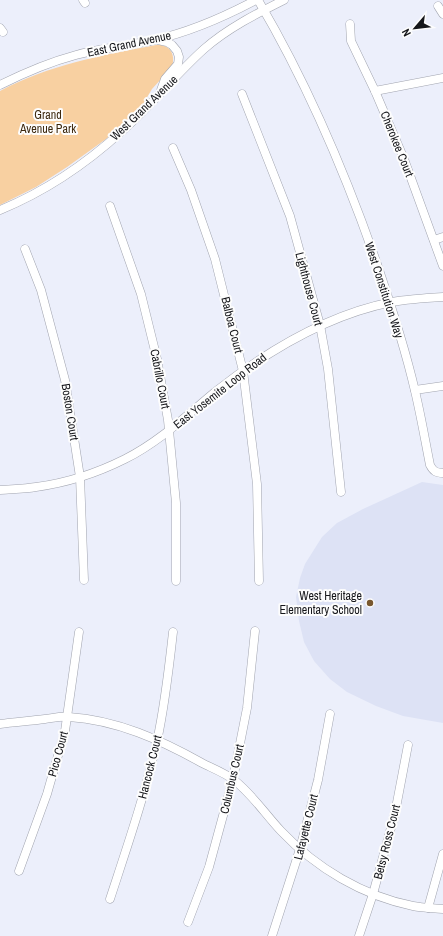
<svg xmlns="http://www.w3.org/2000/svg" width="443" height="936" viewBox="0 0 443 936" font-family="'Archivo Narrow',sans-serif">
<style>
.built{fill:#dde2f5}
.green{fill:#f8d0a1}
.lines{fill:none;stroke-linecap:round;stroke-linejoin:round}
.minor-casing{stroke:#a1a4af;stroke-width:9}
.minor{stroke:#fff;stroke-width:8}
.poi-dot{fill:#78572e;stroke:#fdfdfd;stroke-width:1.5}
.labels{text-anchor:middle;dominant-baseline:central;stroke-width:4;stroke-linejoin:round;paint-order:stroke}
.street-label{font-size:12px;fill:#15161a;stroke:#fdfdfd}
.park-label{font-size:12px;fill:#3c280e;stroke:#fdfdfd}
.poi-label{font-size:12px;fill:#15161a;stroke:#fdfdfd;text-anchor:end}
</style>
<rect width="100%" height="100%" fill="#eceffb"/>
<polygon class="built" points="422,482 443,485 443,723 403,716 376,706 347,692 330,679 314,661 304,642 299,621 296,597 300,578 305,564 322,537 337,523 363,509"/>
<path class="green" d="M156,45c14,-1 20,9 16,22l-20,22 -9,15 -7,8 -30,27 -39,28 -31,20 -36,18v-114c49,-26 102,-36 156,-46z"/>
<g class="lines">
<g class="minor-casing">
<g id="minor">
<polyline points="83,0 85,3"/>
<path d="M258,0c49,83 87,172 119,264 14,41 28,84 38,127 6,25 10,49 15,74 3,6 6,8 13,8"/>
<polyline points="438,6 443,14"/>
<polyline points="350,24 351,41 375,91 404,159 443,266"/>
<polyline points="0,28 3,32"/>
<polyline points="158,40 167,42 172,45 177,51 179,57 178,64 165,79 161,90"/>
<path d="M0,85c24,-12 50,-23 76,-30 26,-7 53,-9 78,-15 36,-8 70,-23 102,-40"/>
<polyline points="375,91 443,78"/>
<polyline points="242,94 290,216 320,325 328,369 341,492"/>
<polyline points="173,148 191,190 215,259 243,371 257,484 259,581"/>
<polyline points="110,206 141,294 157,359 168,420 176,503 176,581"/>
<path d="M0,210c44,-18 87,-47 122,-79 29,-25 53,-56 82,-82 24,-21 52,-35 80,-49"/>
<polyline points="434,240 443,237"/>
<polyline points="25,249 41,290 65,380 80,477 84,580"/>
<polyline points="415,390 443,386"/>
<path d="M0,490c12,-1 24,-1 36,-3 30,-4 63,-15 89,-28 34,-17 61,-43 90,-67 52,-41 111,-77 177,-90 17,-3 34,-4 51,-5"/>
<path d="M0,724c15,-2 30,-3 45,-5 8,-1 16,-3 24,-2 48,3 92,23 133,46 10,5 23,10 32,17 19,15 31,34 47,51 35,37 82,65 132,75 10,2 20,2 30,3"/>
<polyline points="19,871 47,794 65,731 79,632"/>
<path d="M110,899c17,-52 35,-104 47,-158 8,-36 12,-73 16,-109"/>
<polyline points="428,908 443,854"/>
<polyline points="188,922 209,867 233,779 247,708 255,631"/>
<polyline points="272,936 300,849 318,780 330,714"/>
<polyline points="359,936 373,894 395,813 408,745"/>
</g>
</g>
<use href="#minor" class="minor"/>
</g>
<circle class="poi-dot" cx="370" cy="603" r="4"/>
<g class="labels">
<g class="street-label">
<text transform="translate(129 44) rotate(-12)">East Grand Avenue</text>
<text transform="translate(144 108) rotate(-44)">West Grand Avenue</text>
<text transform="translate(397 144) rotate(68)">Cherokee Court</text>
<text transform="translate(309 289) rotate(75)">Lighthouse Court</text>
<text transform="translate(384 290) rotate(72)">West Constitution Way</text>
<text transform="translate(232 325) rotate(76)">Balboa Court</text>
<text transform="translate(160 379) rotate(79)">Cabrillo Court</text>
<text transform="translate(220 391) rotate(-38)">East Yosemite Loop Road</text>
<text transform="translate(70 412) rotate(81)">Boston Court</text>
<text transform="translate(58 754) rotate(-75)">Pico Court</text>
<text transform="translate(150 767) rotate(-76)">Hancock Court</text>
<text transform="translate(232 779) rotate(-77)">Columbus Court</text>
<text transform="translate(306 827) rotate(-76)">Lafayette Court</text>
<text transform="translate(387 842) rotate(-76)">Betsy Ross Court</text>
</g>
<g class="park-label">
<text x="48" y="115">Grand<tspan x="48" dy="14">Avenue Park</tspan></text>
</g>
<g class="poi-label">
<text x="362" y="596">West Heritage<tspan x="362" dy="14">Elementary School</tspan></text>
</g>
</g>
<g transform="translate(415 28) rotate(242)" stroke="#fdfdfd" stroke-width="3" paint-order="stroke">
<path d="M0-3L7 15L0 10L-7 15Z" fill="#15161a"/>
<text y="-6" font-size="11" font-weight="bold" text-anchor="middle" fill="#15161a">N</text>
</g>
</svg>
